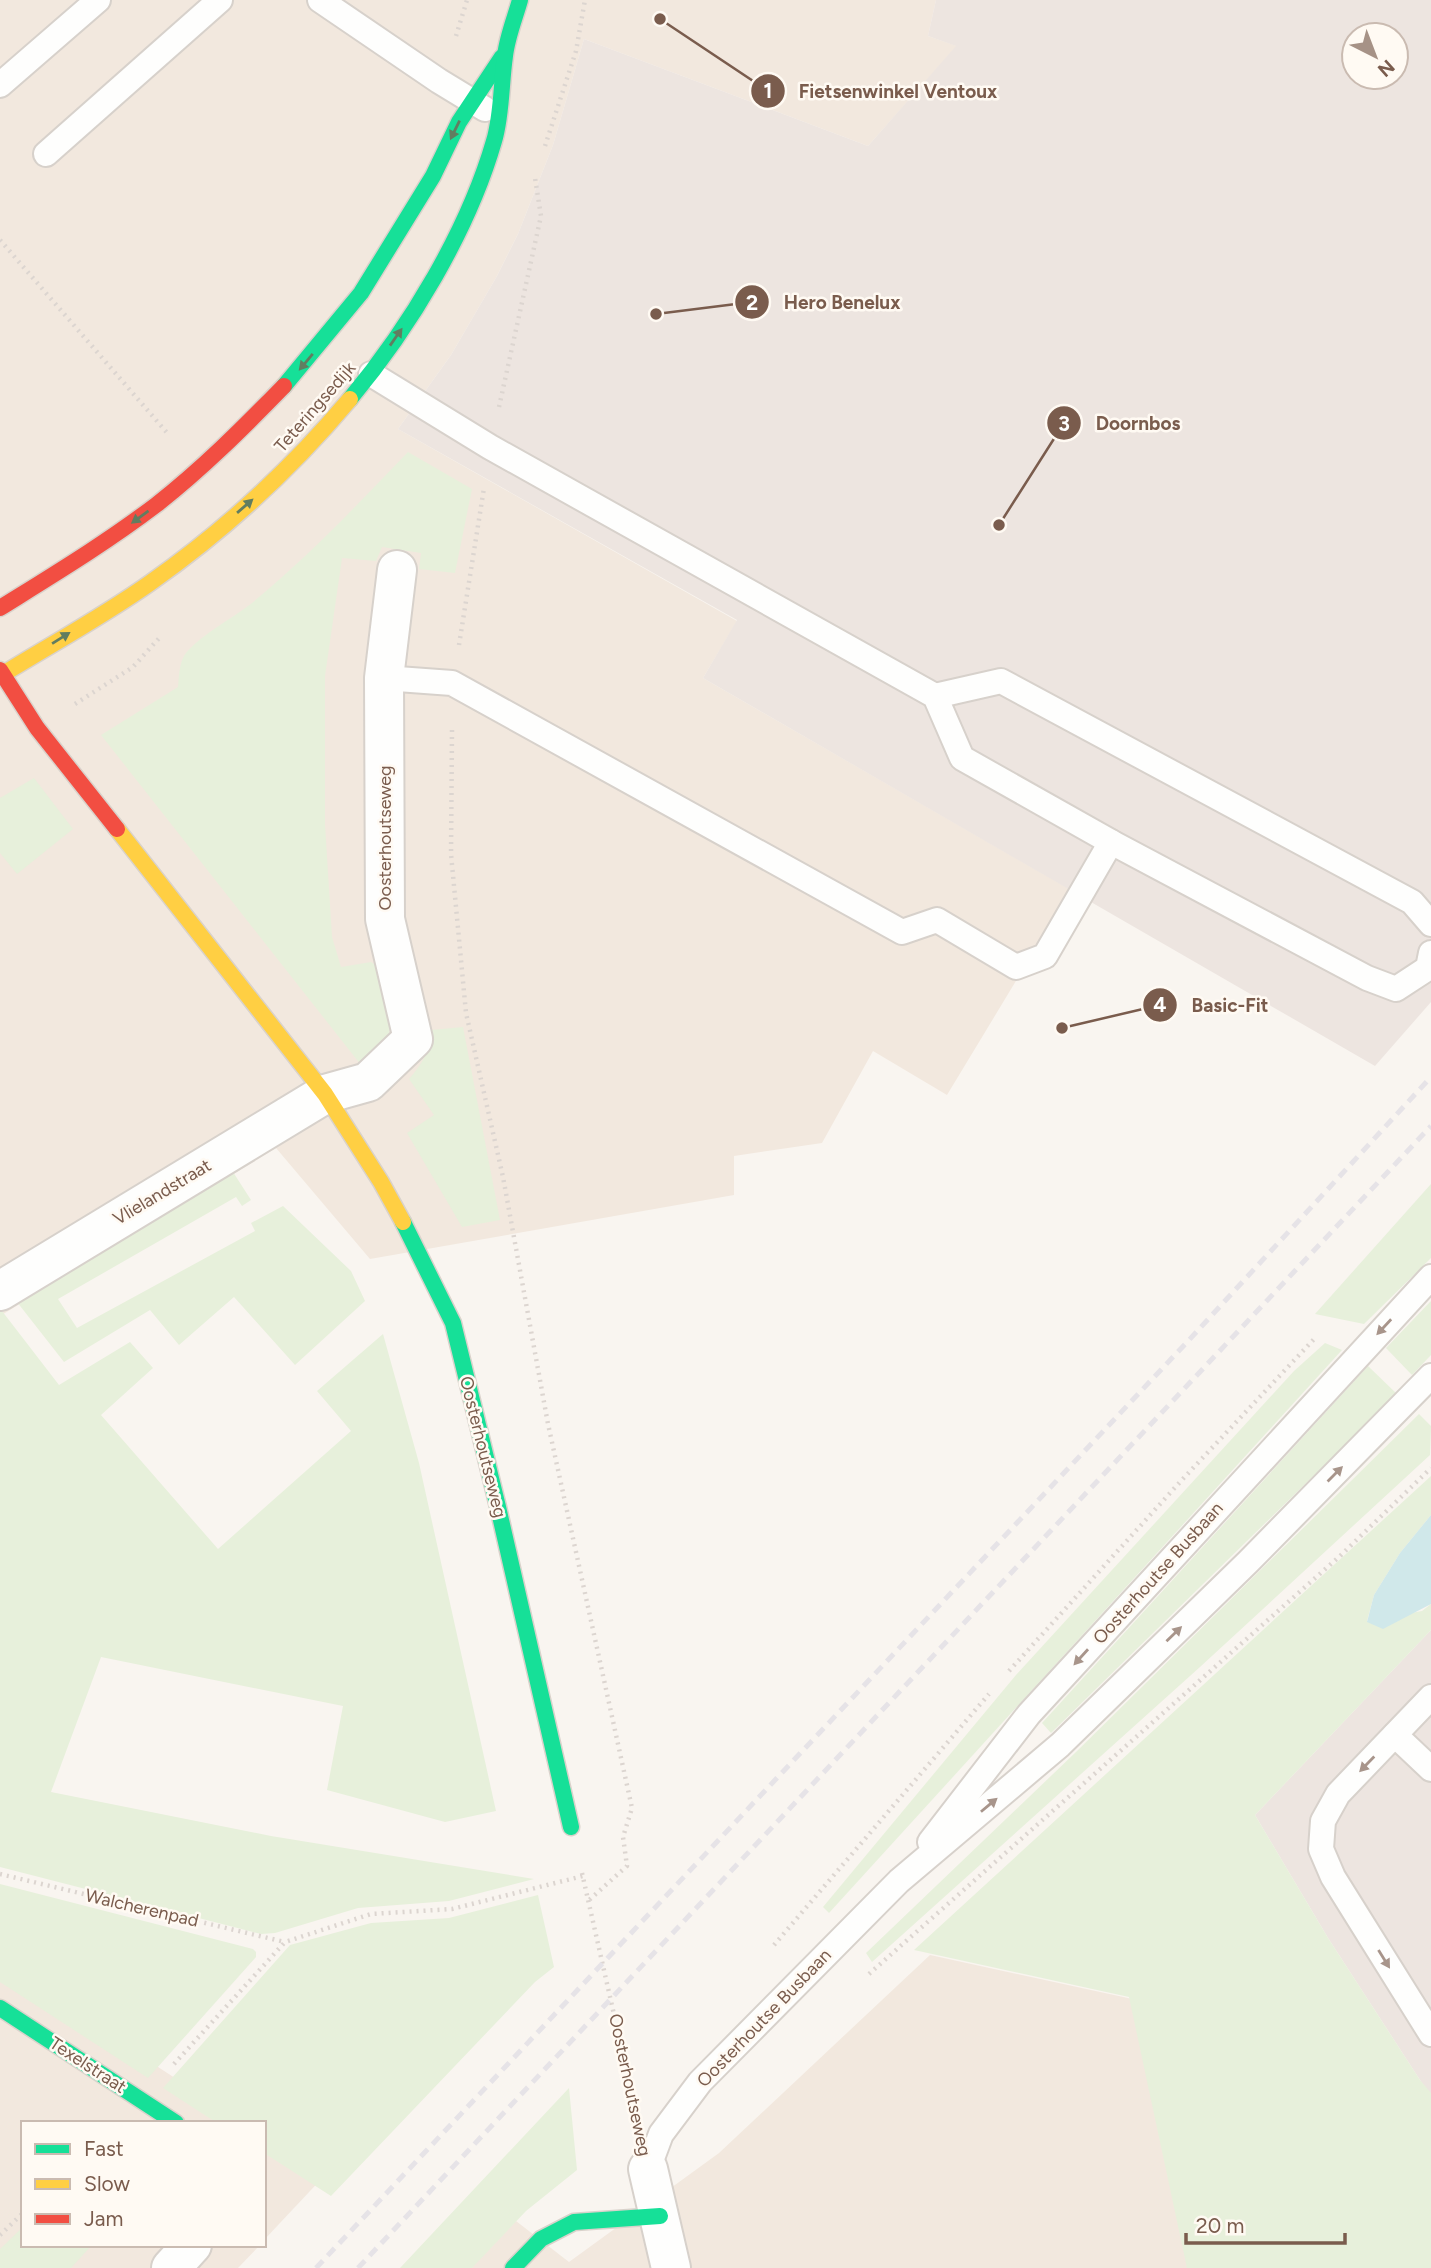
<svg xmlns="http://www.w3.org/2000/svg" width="1431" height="2268" viewBox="0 0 1431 2268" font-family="Figtree,sans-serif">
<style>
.residential{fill:#f2e8de}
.industrial{fill:#ede5e0;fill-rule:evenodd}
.green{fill:#e7f0db}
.water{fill:#d0e8ea}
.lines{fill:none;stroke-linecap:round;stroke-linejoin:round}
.lane-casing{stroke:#d7d1cb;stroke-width:28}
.street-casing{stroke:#d7d1cb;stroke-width:42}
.fast-casing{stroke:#d9d2cb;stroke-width:19}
.slow-casing{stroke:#d9d2cb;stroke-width:19}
.jam-casing{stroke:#d9d2cb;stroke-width:19}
.path{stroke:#dcd5d0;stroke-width:4.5;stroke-dasharray:2 5;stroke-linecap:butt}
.lane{stroke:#fefefd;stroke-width:24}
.street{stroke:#fefefd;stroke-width:38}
.fast{stroke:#16e098;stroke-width:16}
.slow{stroke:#ffcf43;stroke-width:16}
.jam{stroke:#f24e42;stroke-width:16}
.rail{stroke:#e6e3e7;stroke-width:5;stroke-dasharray:10 7;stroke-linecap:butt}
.oneway{fill:#617d60}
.oneway2{fill:#a8958b}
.labels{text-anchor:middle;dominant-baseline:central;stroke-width:5;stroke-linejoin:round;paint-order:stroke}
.street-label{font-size:18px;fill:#7a5c4d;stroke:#fffaf3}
.leader{fill:none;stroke:#7a5c4d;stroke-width:2.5}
.callout-dot{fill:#7a5c4d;stroke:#fffaf3;stroke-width:2.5}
.mark-label{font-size:21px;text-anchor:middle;font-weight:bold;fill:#fff}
.callout-label{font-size:19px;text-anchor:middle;font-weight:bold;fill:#7a5c4d;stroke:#fffaf3;stroke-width:5;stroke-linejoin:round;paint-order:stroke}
</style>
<rect width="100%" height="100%" fill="#f9f5f0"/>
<g class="residential">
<polygon points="0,0 936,0 928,36 957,46 868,146 584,39 553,145 518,234 497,276 451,355 398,429 737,621 703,678 1071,890 947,1095 873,1051 822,1143 734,1156 734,1195 370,1259 276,1148 0,1316"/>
<polygon points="930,1955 1137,2000 1201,2268 470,2268 516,2221 569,2262 719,2153"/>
<polygon points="0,1964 244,2123 23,2123 23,2245 260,2245 238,2268 0,2268"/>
<polygon points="264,2136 325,2175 264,2240"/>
</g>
<g class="industrial">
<path d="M936,0h495v1002l-56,64 -672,-388 34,-58 -339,-191 53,-74 46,-79 21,-42 35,-89 31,-106 284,107 88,-100 -28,-10zM1354,35h42v42h-42z"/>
<polygon points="1431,1630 1431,2097 1328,1938 1255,1815"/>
</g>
<g class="green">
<path d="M408,452l64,37 -17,84 -36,-4 2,-16 -39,-6 -6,14 -34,-3 -17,118v148l7,113 9,30 30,-5 6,4 13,58 -1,12 -28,29 -260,-330 77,-48c1,-10 1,-22 6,-31 10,-17 52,-40 68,-53 56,-46 106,-99 156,-151z"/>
<polygon points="34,778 73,829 17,874 0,853 0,798"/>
<path d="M463,1027l37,193 -38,7 -55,-94 27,-18 -25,-36c13,-15 22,-29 22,-49z"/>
<polygon points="233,1172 251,1200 242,1206 236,1197 58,1299 77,1328 255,1231 251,1223 283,1206 351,1271 365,1301 295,1365 234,1297 179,1345 150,1310 64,1362 17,1302"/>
<polygon points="1431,1184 1431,1258 1364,1324 1315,1314"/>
<polygon points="1431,1301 1431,1355 1412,1375 1386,1348"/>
<polygon points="2,1311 59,1385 130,1342 153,1368 101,1415 218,1549 351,1431 317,1391 383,1334 419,1463 496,1811 445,1822 327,1790 343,1706 101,1657 51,1792 271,1836 534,1879 449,1901 358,1908 275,1933 261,1934 0,1867 0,1312"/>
<polygon points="1325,1343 1342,1350 829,1913 823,1907 1016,1675 1294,1371"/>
<polygon points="1368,1366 1397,1394 1051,1733 1042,1723"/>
<polygon points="1419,1414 1431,1426 1430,1455 1200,1667 872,1962 866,1953 1076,1752"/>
<polygon points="1431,1476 1431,1515 1400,1553 1374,1595 1367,1621 1422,1611 1431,1604 1431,1630 1255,1815 1328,1938 1420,2080 1431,2093 1431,2268 1187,2268 1129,1997 914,1950"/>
<polygon points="0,1884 253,1949 256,1952 256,1957 148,2078 0,1982"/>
<polygon points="538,1895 554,1967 535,1982 331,2196 264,2153 264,2123 217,2123 163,2088 290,1945 371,1923 449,1918"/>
<polygon points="569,2088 577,2170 526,2211 472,2268 400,2268"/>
<polygon points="23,2227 23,2245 92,2245 71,2268 0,2268 0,2249"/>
</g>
<polygon class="water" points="1431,1515 1431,1604 1383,1629 1367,1622 1374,1595 1400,1553"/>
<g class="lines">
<g class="lane-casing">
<g id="lane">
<polyline points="320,0 439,81 485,109"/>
<polyline points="0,85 98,0"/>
<polyline points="46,154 220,0"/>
<polyline points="371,374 490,447 935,696 962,758 1111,842 1367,978 1396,989 1428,968 1431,953"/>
<polyline points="384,678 452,683 902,932 937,920 1016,967 1045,956 1111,842"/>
<polyline points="935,696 1001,681 1412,902 1431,924"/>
<polyline points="1431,1697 1338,1794 1323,1821 1321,1849 1333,1877 1431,2034"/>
<polyline points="1395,1735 1431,1769"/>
<polyline points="930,1842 1029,1714 1431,1277"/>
<polyline points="648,2169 661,2134 700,2082 899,1881 1060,1745 1248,1562 1431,1376"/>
</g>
</g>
<g class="street-casing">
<g id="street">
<polyline points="0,1291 325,1094 368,1082 413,1039 385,919 384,678 397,570"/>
<polyline points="648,2169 671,2268"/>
<polyline points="171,2268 192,2245"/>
</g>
</g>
<g class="fast-casing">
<g id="fast">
<polyline points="284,386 361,293 433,176 459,122 502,57"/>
<path d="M350,399c60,-72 118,-168 144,-258 8,-26 7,-58 11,-85 2,-19 10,-38 15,-56"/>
<polyline points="403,1222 453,1323 498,1507 571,1827"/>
<polyline points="0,2008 176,2123"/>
<polyline points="513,2268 541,2239 574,2222 660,2216"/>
</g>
</g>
<g class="slow-casing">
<g id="slow">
<path d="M0,676c50,-31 102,-59 150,-93 74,-52 142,-115 200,-184"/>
<polyline points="117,829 325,1094 381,1182 403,1222"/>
</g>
</g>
<g class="jam-casing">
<g id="jam">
<path d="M0,608c53,-33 106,-65 156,-103 46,-36 87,-77 128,-119"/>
<polyline points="0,670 37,728 117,829"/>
</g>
</g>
<g class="path">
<polyline points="456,36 467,0"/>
<polyline points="545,146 576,51 585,0"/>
<polyline points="0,240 169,435"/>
<polyline points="499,407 541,216 535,178"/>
<polyline points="459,645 484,488"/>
<polyline points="75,704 133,667 161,636"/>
<polyline points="452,730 451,854 466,1013 503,1177 548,1424 632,1808 623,1837 627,1866 588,1901"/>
<polyline points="1009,1671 1180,1482 1316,1337"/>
<polyline points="582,1873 634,2103"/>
<polyline points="0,1874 285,1942"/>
<polyline points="774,1945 989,1694"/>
<polyline points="869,1974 1340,1556 1431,1468"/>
<polyline points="174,2064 285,1942 371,1914 452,1909 583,1876"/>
<polyline points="0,2235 23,2213"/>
</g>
<use href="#lane" class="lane"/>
<use href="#street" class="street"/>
<use href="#fast" class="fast"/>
<use href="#slow" class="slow"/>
<use href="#jam" class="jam"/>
<g class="rail">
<polyline points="316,2268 1189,1340 1431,1077"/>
<polyline points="358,2268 1431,1126"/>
</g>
</g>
<defs><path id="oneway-solid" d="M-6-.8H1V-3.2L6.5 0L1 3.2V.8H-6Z" transform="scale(1.75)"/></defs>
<g class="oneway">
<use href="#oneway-solid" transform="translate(455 130) rotate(116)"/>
<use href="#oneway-solid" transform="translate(396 337) rotate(-55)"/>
<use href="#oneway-solid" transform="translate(306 362) rotate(130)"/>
<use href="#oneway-solid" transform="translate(245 506) rotate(-41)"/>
<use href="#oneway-solid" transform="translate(140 517) rotate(144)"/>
<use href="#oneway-solid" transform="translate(61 638) rotate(-32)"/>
</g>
<g class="oneway2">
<use href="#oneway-solid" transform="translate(1384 1327) rotate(133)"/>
<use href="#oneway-solid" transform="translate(1335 1474) rotate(-45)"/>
<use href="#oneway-solid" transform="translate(1174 1634) rotate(-44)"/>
<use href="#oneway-solid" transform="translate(1081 1657) rotate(132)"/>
<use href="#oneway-solid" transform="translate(1367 1764) rotate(134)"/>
<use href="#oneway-solid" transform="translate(989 1805) rotate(-40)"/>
<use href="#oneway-solid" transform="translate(1384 1959) rotate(58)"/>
</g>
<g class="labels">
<g class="street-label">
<text transform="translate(315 407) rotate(-49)">Teteringsedijk</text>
<text transform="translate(385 838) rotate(-90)">Oosterhoutseweg</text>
<text transform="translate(162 1192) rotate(-31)">Vlielandstraat</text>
<text transform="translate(483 1447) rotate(76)">Oosterhoutseweg</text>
<text transform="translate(1158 1573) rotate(-48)">Oosterhoutse Busbaan</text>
<text transform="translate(142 1908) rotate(13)">Walcherenpad</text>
<text transform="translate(764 2018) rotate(-46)">Oosterhoutse Busbaan</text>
<text transform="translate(88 2065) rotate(33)">Texelstraat</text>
<text transform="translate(630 2085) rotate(78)">Oosterhoutseweg</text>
</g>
</g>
<path class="leader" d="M660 19L768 91M656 314L752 302M999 525L1064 423M1062 1028L1160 1005"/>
<g class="callout-dot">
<circle cx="660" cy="19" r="7"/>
<circle cx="656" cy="314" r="7"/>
<circle cx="999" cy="525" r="7"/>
<circle cx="1062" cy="1028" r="7"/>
<circle cx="768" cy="91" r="18"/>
<circle cx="752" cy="302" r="18"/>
<circle cx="1064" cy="423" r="18"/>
<circle cx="1160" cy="1005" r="18"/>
</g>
<g class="mark-label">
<text x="768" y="98">1</text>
<text x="752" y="310">2</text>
<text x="1064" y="431">3</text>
<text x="1160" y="1012">4</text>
</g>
<g class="callout-label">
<text x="898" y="98">Fietsenwinkel Ventoux</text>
<text x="842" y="309">Hero Benelux</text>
<text x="1138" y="430">Doornbos</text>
<text x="1230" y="1012">Basic-Fit</text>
</g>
<rect x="21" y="2121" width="245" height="126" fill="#fffaf3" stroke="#cabbb1" stroke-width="2"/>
<rect x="35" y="2144" width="35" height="10" fill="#16e098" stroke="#cabbb1" stroke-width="2"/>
<text x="84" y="2156" font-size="21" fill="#7a5c4d">Fast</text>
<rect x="35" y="2179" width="35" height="10" fill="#ffcf43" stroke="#cabbb1" stroke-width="2"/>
<text x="84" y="2191" font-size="21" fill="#7a5c4d">Slow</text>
<rect x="35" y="2214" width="35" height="10" fill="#f24e42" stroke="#cabbb1" stroke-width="2"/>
<text x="84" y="2226" font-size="21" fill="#7a5c4d">Jam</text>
<g transform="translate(1375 56) rotate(138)"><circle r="33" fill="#fffaf3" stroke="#cabbb1" stroke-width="2"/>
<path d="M0-5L12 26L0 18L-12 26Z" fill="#a69286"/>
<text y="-10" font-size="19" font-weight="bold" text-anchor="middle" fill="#7a5c4d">N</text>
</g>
<path d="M1186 2233v10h159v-10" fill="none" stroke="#7a5c4d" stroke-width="3.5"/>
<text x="1196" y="2233" font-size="21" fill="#7a5c4d" stroke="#fffaf3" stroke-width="5" paint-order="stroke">20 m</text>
</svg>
